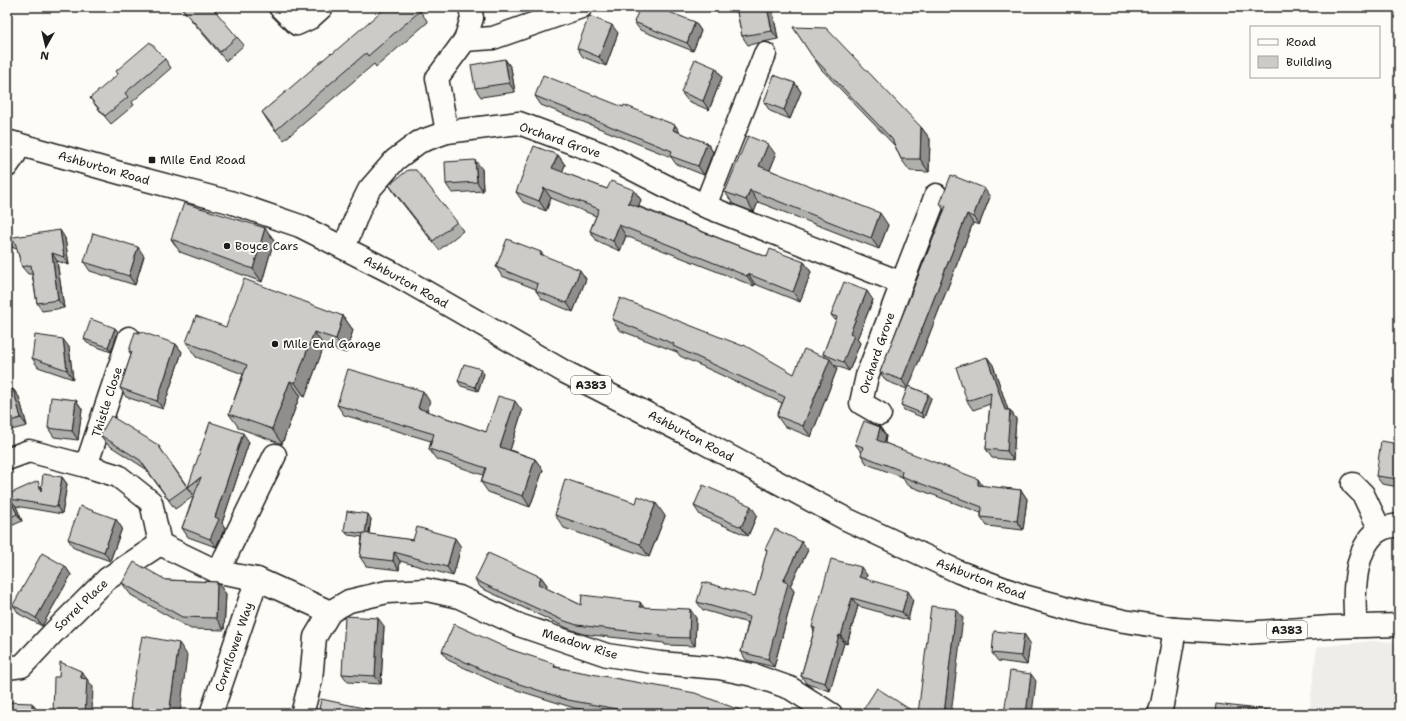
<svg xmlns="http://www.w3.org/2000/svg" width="1406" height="721" viewBox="0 0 1406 721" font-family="'Shantell Sans',sans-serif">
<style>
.built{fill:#eeede9}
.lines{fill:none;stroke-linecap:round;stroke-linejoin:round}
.minor-casing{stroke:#1c1c1c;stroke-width:25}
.major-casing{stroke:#1c1c1c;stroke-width:25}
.minor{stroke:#fdfcf7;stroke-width:22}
.major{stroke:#fdfcf7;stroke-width:22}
.wall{fill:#afafac;stroke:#1c1c1c}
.shaded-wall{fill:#8f8e8c;stroke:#1c1c1c}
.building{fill:#cccbc8;stroke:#1c1c1c}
.poi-dot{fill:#1c1c1c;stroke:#fdfcf7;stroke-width:1.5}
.labels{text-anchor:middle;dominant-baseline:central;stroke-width:4;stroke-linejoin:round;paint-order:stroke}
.shield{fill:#fdfcf7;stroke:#605f5e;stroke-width:1}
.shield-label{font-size:11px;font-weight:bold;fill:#1c1c1c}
.street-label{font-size:12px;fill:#1c1c1c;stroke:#fdfcf7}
.poi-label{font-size:12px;fill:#1c1c1c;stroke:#fdfcf7;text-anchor:start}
</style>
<rect width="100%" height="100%" fill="#fdfcf7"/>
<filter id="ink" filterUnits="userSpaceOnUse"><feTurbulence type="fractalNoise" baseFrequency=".025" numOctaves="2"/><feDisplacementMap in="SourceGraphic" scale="8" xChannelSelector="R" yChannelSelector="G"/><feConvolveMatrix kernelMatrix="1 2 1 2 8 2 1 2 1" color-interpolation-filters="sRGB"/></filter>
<g filter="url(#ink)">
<polygon class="built" points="1374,641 1399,642 1399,714 1309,714 1317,647"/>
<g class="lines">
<g class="minor-casing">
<g id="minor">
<polyline points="280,7 297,24 310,18 322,7"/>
<polyline points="465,40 493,38 581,7"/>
<polyline points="447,132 437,78 465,40 472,18 470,7"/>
<polyline points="7,166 14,156 18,144"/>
<polyline points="705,206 765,54"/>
<polyline points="344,248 359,210 369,190 395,160 419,142 447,132 519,123 605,155 705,206 902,283 936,195"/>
<polyline points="880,414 861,403 867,376 902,283"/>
<polyline points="7,459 29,451 86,466 118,476 151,502 160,544 218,572 257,579 330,612"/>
<polyline points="86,466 129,338"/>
<polyline points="1353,484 1363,494 1380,530"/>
<polyline points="218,572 275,455"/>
<polyline points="330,612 349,601 387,592 427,590 459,597 519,625 607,655 660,663 719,668 753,675 790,688 831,714"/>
<path d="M1356,626c-3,-28 -3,-77 22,-95 6,-4 14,-5 21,-6"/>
<polyline points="7,668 22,666 53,633 107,579 160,544"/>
<polyline points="211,714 257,579"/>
<polyline points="302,714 311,680 315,637 330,612"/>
<polyline points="1159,714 1162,705 1175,629"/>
</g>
</g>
<g class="major-casing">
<polyline id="major" points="7,141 120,173 230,202 300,226 391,272 565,372 701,441 846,519 959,572 1024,596 1083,612 1124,621 1175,629 1244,633 1331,627 1399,625"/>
</g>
<use href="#minor" class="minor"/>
<use href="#major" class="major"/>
</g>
<g class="wall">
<polygon points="181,7 237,37 244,45 226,61 187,15"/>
<polygon points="736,7 772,7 778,39 748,45 742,36"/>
<polygon points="420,11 428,22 376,67 374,64 284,140 269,123 262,112 332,54"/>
<polygon points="634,22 695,22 701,31 693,51 640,30"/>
<polygon points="793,27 921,127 930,139 929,172 910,171 901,159 895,146 821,69"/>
<polygon points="618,33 606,66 583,57 577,48"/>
<polygon points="165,59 171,68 132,102 134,105 111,124 96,106 90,98"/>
<polygon points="505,59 511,68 515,92 481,97 475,88"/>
<polygon points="716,68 722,77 709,110 688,101 681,92"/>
<polygon points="795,83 801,92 790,119 770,111 764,102"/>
<polygon points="535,96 623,107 675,125 680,133 707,143 713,152 704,175 676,164 671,157 541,105"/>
<polygon points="558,155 565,165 562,172 607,189 634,190 641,200 638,206 767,257 804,262 811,272 800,302 755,284 754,286 626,236 620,251 597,241 590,231 596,216 551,198 546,211 523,202 516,192"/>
<polygon points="776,155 770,170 888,225 879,249 758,202 754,212 733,204 725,192"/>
<polygon points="482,169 483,191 452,193 446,184"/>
<polygon points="389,185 457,222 463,231 439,250 395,194"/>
<polygon points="990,197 979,225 973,223 909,386 928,394 931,398 924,418 904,410 901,405 907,389 886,381 880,372 944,210 940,204"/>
<polygon points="265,228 274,240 262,282 180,252 171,239"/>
<polygon points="7,238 65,238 69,265 57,261 64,308 42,311 37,303 32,274 28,274 22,267 17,249 8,246 7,245"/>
<polygon points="541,252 544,256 586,279 573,312 542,299 536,291 536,289 502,276 496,267"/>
<polygon points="144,256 135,285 90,271 84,262"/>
<polygon points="873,300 857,339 860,343 849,371 834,365 837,369 811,437 784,426 777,416 782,403 680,356 677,352 619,330 612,319 794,374 825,357 823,354 836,321 831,315"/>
<polygon points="343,316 353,330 346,353 324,346 305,397 300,395 282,444 239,428 229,414 243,374 196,357 186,342"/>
<polygon points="115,328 118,332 111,352 87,343 84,339"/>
<polygon points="176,344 182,352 163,409 126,397 120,388 131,355 129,351"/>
<polygon points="69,347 73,379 38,367 32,358"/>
<polygon points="987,357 993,365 1008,410 1010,410 1016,419 1013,460 992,458 986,449 990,404 973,410 967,401"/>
<polygon points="484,374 478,391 461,386 458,381"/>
<polygon points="13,389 19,397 27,426 7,431 7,391"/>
<polygon points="76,400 82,409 78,440 54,437 48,428"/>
<polygon points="430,402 427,411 486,432 522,411 510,450 535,459 543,470 530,507 488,492 481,482 483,475 436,459 429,449 431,441 344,415 337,405"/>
<polygon points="880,427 886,436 885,443 982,486 1021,490 1027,499 1023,530 987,526 981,517 981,513 907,485 902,477 867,464 861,455 862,453 855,444"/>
<polygon points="100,435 158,445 194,496 175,509 146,469 107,444"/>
<polygon points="249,442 222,523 225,528 216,547 188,537 182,528 194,495 194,496 188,487"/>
<polygon points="1399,444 1399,487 1382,484 1376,476"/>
<polygon points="62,477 67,484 62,514 16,506 22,521 7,528 7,495 41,486"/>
<polygon points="694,506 757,515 748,536 700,515"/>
<polygon points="555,515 665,516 649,557 564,528"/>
<polygon points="371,519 369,534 461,547 453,576 400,561 399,570 366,566 360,557 362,537 348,535 344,531"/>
<polygon points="122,528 110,561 74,548 68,539"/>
<polygon points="802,542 808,550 790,586 794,591 774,667 746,660 741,652 748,623 703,610 697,602 755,596 767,551 765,549"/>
<polygon points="65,566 71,575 42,626 19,614 13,605"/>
<polygon points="867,575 866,579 913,599 908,620 858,606 847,644 844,643 830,691 807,684 801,676 814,631 812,627"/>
<polygon points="541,577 547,585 546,588 581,605 644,607 696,618 695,646 665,645 664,643 583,634 567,628 481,588 475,580"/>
<polygon points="166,580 217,582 226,594 224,630 191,629 131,595 122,583"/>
<polygon points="384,626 381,684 348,682 342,674"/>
<polygon points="1024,634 1030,643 1027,665 998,661 992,653"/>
<polygon points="509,649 557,667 750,714 604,714 574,708 501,685 448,660 442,651"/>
</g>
<g class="shaded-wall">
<polygon points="767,7 772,7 778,39 772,31"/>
<polygon points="695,22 701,31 693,51 687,43"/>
<polygon points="612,25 618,33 606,66 599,57"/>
<polygon points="505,59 511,68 515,92 509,83"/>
<polygon points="716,68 722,77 709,110 703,101"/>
<polygon points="795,83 801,92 790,119 784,110"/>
<polygon points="675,125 681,134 673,130"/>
<polygon points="921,127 930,139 929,172 920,159"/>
<polygon points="707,143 713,152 704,175 698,166"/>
<polygon points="768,144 776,155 767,177 759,166"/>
<polygon points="558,155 565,165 560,178 552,168"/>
<polygon points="475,160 482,169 483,191 477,182"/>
<polygon points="544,188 551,198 546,211 539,201"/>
<polygon points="984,188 990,197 979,225 973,217"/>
<polygon points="634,190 641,200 635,213 628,203"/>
<polygon points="750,190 758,202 754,212 746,200"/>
<polygon points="880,213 888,225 879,249 871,238"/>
<polygon points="967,214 973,223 908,389 902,380"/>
<polygon points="619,225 626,236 620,251 613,241"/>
<polygon points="265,228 274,240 262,282 253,269"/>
<polygon points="60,230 65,238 69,265 64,257"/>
<polygon points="138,247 144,256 135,285 129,276"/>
<polygon points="52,253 57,261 64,308 58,300"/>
<polygon points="804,262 811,272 800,302 793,292"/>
<polygon points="580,270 586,279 573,312 567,303"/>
<polygon points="748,274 755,284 754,286 747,276"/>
<polygon points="867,291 873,300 857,339 860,343 849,371 843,362 850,333"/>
<polygon points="343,316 353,330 346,353 336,339"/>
<polygon points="115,328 118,332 111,352 108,347"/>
<polygon points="314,332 324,346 305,397 295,383"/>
<polygon points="63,339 69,347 73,379 67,370"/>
<polygon points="176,344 182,352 163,409 157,401"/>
<polygon points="987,357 993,365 1010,416 1010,410 1016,419 1013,460 1007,451 1005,410"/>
<polygon points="830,359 837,369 811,437 803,426"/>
<polygon points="481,369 484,374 478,391 475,387"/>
<polygon points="290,381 300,395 282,444 272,429"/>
<polygon points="13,389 19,397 27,426 21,418"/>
<polygon points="423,391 430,402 425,418 418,408"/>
<polygon points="928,394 931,398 924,418 921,413"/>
<polygon points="76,400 82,409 78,440 72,431"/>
<polygon points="515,401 522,411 508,457 500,447"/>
<polygon points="880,427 886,436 883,448 877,440"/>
<polygon points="243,433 249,442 222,523 225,528 216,547 210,539 215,517"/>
<polygon points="535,459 543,470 530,507 523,496"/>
<polygon points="62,477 67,484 62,514 57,507"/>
<polygon points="978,479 984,488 978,485"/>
<polygon points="1021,490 1027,499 1023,530 1017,521"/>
<polygon points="10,499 16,506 22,521 17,514"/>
<polygon points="656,503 665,516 649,557 640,544"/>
<polygon points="751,506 757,515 748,536 741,527"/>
<polygon points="368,514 371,519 368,538 365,534"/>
<polygon points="116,519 122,528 110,561 104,552"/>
<polygon points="455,538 461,547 453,576 447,567"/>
<polygon points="802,542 808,550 790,586 794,591 774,667 768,659 783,581"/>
<polygon points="394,552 400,561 399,570 393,561"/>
<polygon points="65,566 71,575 42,626 36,618"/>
<polygon points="861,567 867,575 864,585 859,577"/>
<polygon points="541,577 547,585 544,593 538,584"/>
<polygon points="217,582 226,594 224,630 216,618"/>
<polygon points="908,591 913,599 908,620 902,612"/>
<polygon points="852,598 858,606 847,644 841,636"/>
<polygon points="640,602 646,610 640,607"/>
<polygon points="690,609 696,618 695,646 689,638"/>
<polygon points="956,609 963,618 951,714 944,714"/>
<polygon points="378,618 384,626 381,684 375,676"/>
<polygon points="1024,634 1030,643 1027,665 1021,656"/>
<polygon points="839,635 844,643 830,691 825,683"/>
<polygon points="7,636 9,652 7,650"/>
<polygon points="179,643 187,655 180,714 169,714"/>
<polygon points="81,671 93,687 92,714 85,714 81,678"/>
<polygon points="1031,674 1036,681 1032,714 1026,714"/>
<polygon points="32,703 40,714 32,714"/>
</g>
<g class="building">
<polygon points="181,7 212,7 237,37 220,52"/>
<polygon points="386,7 417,7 420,11 368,56 366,53 276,130 262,112 331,53 332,54"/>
<polygon points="640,7 656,7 695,22 687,43 634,22"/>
<polygon points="736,7 767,7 772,31 742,36"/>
<polygon points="589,16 612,25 599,57 577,48"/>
<polygon points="793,27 826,28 921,127 920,159 901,159 892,139 812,56"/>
<polygon points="150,42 165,59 125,93 128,97 105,116 90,98 118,74 116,71"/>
<polygon points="505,59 509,83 475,88 471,65"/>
<polygon points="695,59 716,68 703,101 681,92"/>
<polygon points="543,75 623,107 624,105 675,125 673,130 707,143 698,166 670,156 672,151 535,96"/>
<polygon points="774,75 795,83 784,110 764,102"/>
<polygon points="748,136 768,144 759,166 880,213 871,238 750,190 746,200 725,192"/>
<polygon points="534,146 558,155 552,168 607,189 611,181 634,190 628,203 767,257 770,249 804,262 793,292 748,274 747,276 619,225 613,241 590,231 599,209 544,188 539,201 516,192"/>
<polygon points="475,160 477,182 446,184 445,162"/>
<polygon points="408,170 416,170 457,222 433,241 389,185"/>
<polygon points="951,175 984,188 973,217 967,214 902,380 880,372 946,206 940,204"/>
<polygon points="184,203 265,228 253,269 171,239"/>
<polygon points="60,230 64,257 52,253 58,300 37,303 31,265 22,267 15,242 7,240 7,238"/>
<polygon points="93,233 138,247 129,276 84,262"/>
<polygon points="507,239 541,252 540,254 580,270 567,303 536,291 538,284 496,267"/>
<polygon points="244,279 343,316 336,339 314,332 295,383 290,381 272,429 229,414 247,365 186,342 196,316 226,327"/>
<polygon points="844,282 867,291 850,333 854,335 843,362 823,354 837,317 831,315"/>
<polygon points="620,298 743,346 744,345 794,374 804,349 830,359 803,426 777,416 785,397 673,346 674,344 612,319"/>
<polygon points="91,319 115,328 108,347 84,339"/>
<polygon points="139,331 176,344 157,401 120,388 132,352 129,351 135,332 139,333"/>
<polygon points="35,335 63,339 67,370 32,358"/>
<polygon points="987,357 1005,410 1010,410 1007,451 986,449 991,393 967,401 956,367"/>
<polygon points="464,364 481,369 475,387 458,381"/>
<polygon points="348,369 423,391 418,408 486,432 498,396 515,401 500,447 535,459 523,496 481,482 486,468 429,449 434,434 337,405"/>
<polygon points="908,386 928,394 921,413 901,405"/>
<polygon points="13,389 21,418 7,422 7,391"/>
<polygon points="51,397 76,400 72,431 48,428"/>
<polygon points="111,416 158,445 187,487 169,500 140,460 100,435"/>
<polygon points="864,421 880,427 877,440 978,479 978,485 1021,490 1017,521 981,517 982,507 901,476 902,471 861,455 863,447 855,444"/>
<polygon points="210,422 243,433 215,517 219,519 210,539 182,528 201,477 188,487"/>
<polygon points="1381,441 1399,444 1399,479 1376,476"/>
<polygon points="43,474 62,477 57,507 10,499 17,514 7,519 7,495 38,481 41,491"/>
<polygon points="565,479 636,503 638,496 656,503 640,544 555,515"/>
<polygon points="703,485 751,506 741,527 694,506"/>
<polygon points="80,506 116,519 104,552 68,539"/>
<polygon points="347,511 368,514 365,534 344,531"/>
<polygon points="417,527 455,538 447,567 394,552 393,561 360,557 363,533 413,540"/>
<polygon points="775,529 802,542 783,581 788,583 768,659 741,652 750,617 697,602 703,582 755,596 767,550 765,549"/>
<polygon points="42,553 65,566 36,618 13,605"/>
<polygon points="488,553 541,577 538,584 581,605 582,595 640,602 640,607 690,609 689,638 660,637 660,635 577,625 562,620 475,580"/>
<polygon points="831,559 861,567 859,577 908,591 902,612 852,598 841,636 839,635 825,683 801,676 815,628 812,627"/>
<polygon points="134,562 166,580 217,582 216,618 182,617 122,583"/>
<polygon points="931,606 956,609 944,714 918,714"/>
<polygon points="345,616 378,618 375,676 342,674"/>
<polygon points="454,624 509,649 555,664 554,667 695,693 750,714 644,714 568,700 495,676 442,651"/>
<polygon points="994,631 1024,634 1021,656 992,653"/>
<polygon points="142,636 179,643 169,714 130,714 131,699"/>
<polygon points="60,662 81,671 81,678 87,679 85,714 53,714 54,677 59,677"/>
<polygon points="1010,671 1031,674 1026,714 1004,714"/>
<polygon points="877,688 917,714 863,714 861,713"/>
<polygon points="321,699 373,710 381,714 318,714"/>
<polygon points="7,702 32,703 32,714 7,714"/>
<polygon points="1216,704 1290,713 1289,714 1215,714"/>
</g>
</g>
<g class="poi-dot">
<rect x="148" y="156" width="8" height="8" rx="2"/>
<circle cx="227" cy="246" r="4"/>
<circle cx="275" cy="344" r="4"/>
</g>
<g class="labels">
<g class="shield">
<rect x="571" y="376" width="40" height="18" rx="3"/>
<rect x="1267" y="621" width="40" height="18" rx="3"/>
</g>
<g class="shield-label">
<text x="591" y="385">A383</text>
<text x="1287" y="630">A383</text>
</g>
<g class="street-label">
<text transform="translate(560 140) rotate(19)">Orchard Grove</text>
<text transform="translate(104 168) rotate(16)">Ashburton Road</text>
<text transform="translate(406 282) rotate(29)">Ashburton Road</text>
<text transform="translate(877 353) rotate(-71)">Orchard Grove</text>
<text transform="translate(107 402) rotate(-72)">Thistle Close</text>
<text transform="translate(691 436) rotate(28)">Ashburton Road</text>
<text transform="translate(981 579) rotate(21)">Ashburton Road</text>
<text transform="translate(81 605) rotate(-44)">Sorrel Place</text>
<text transform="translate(580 644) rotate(17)">Meadow Rise</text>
<text transform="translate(234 647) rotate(-71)">Cornflower Way</text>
</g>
<g class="poi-label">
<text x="160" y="160">Mile End Road</text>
<text x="235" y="246">Boyce Cars</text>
<text x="283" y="344">Mile End Garage</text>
</g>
</g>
<rect width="1406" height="721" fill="none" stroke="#fdfcf7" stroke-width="24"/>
<rect x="12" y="12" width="1382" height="697" fill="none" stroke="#1c1c1c" stroke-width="1.5" filter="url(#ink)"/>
<rect x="1250" y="26" width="130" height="52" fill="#fdfcf7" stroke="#a3a29f"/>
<rect x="1258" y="39" width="20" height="6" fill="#fdfcf7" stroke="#a3a29f"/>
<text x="1286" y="46" font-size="12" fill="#1c1c1c">Road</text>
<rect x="1258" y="56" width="20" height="12" fill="#cccbc8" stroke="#a3a29f"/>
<text x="1286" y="66" font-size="12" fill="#1c1c1c">Building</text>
<g transform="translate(46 46) rotate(188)" stroke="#fdfcf7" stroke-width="3" paint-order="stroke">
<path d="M0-3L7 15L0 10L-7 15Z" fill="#1c1c1c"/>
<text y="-6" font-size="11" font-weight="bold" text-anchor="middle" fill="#1c1c1c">N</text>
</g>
</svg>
